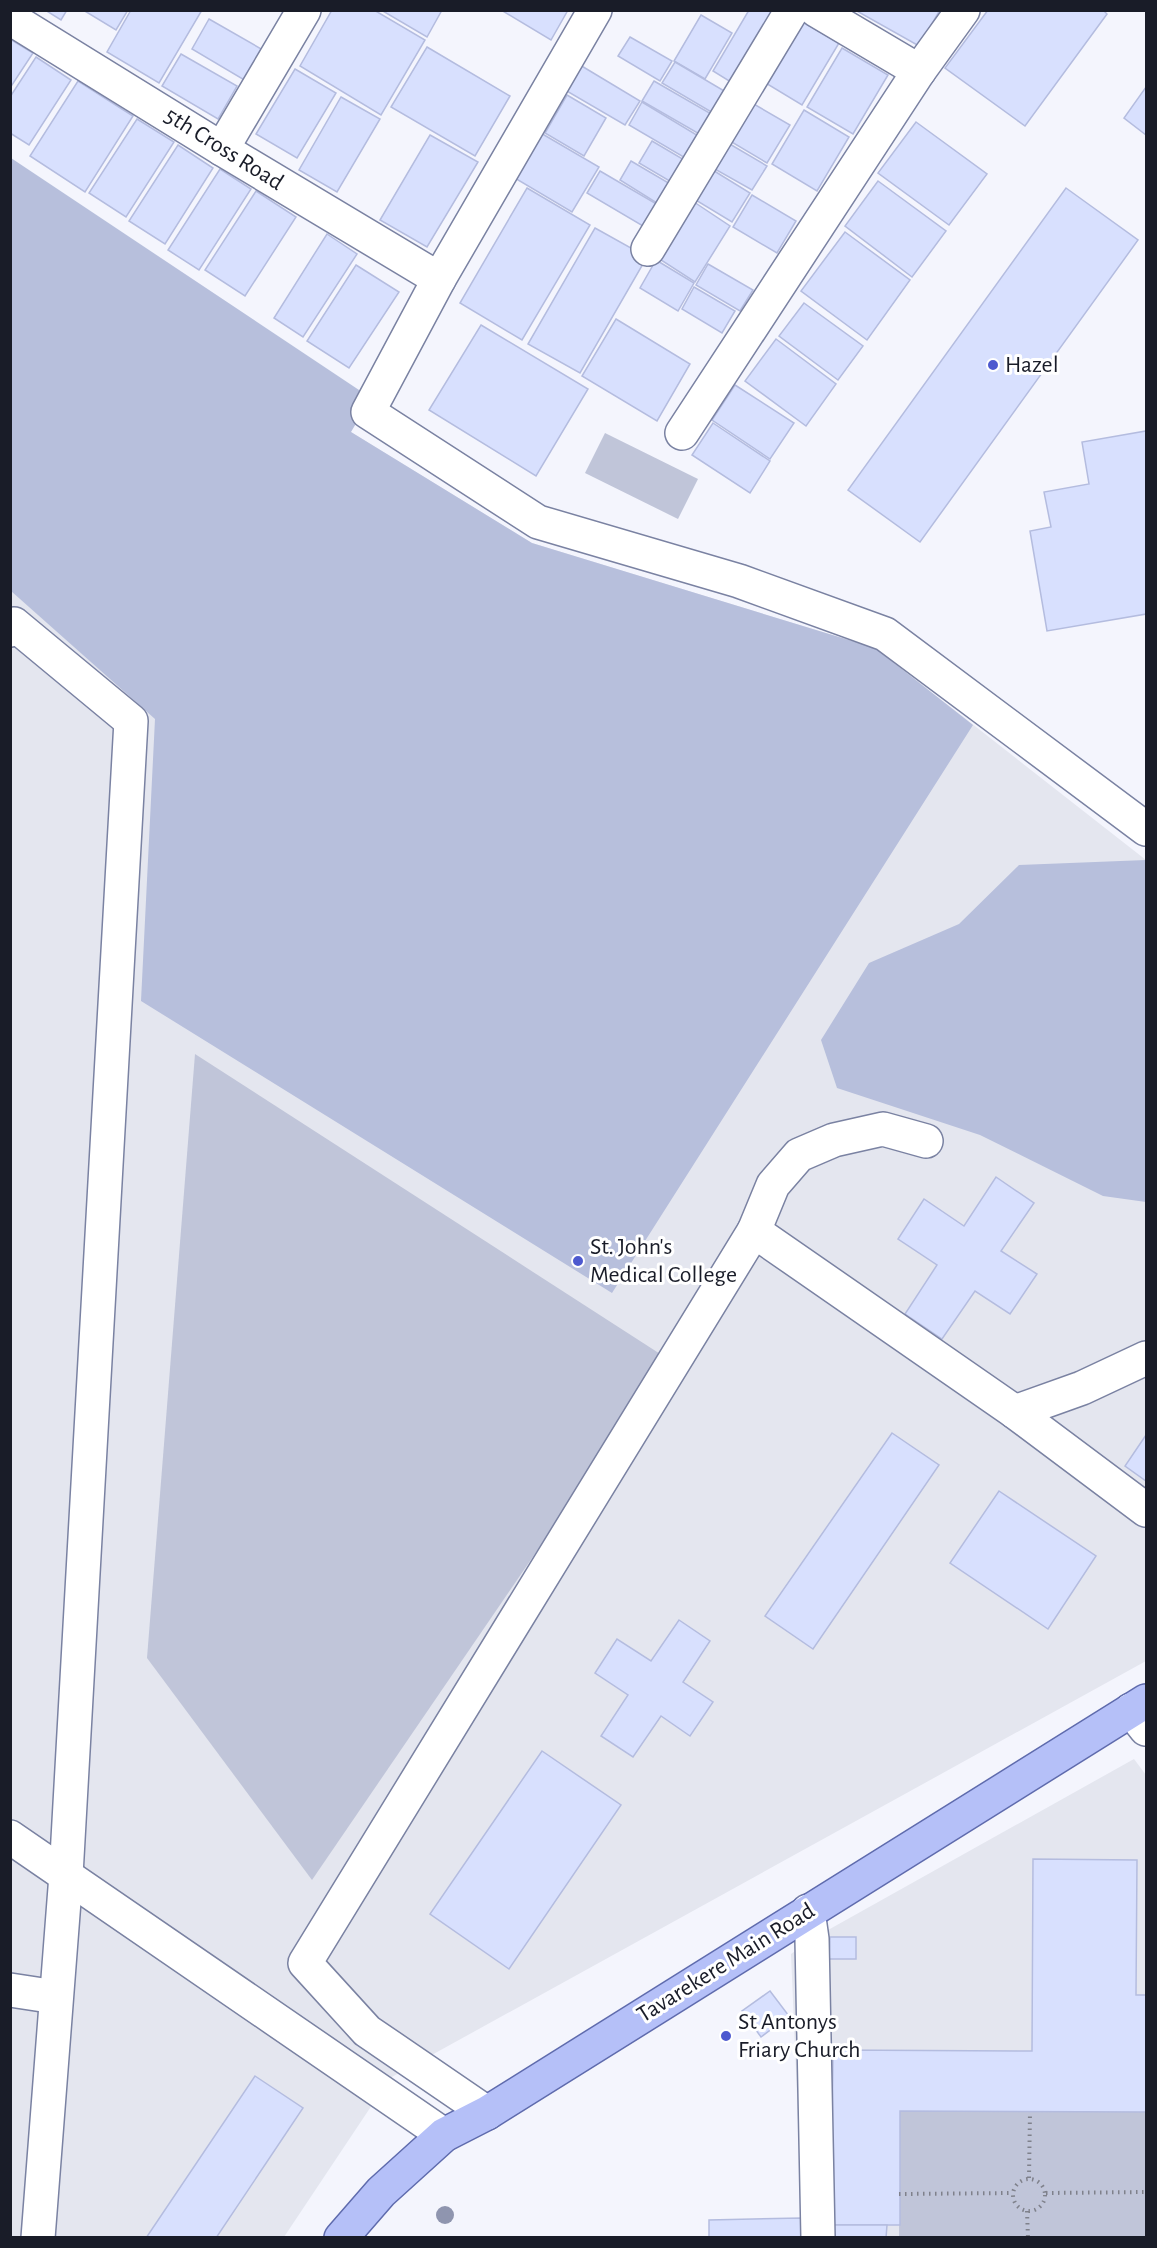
<svg xmlns="http://www.w3.org/2000/svg" width="1157" height="2248" viewBox="0 0 1157 2248" font-family="'Alegreya Sans',sans-serif">
<style>
.built{fill:#e4e6ef}
.green{fill:#c0c5d9}
.forest{fill:#b7bfdc}
.building{fill:#d8e0fe;stroke:#b4bcdf;stroke-width:1.5}
.lines{fill:none;stroke-linecap:round;stroke-linejoin:round}
.minor-casing{stroke:#7a82a2;stroke-width:36}
.major-casing{stroke:#5f6bad;stroke-width:36}
.path{stroke:#7f818b;stroke-width:4;stroke-dasharray:1.5 4.5;stroke-linecap:butt}
.minor{stroke:#fff;stroke-width:33}
.major{stroke:#b5c0f8;stroke-width:33}
.tree{fill:#8f95af}
.poi-dot{fill:#4d59cf;stroke:#fff;stroke-width:2}
.labels{text-anchor:middle;dominant-baseline:central;stroke-width:6;stroke-linejoin:round;paint-order:stroke}
.street-label{font-size:24px;fill:#191c28;stroke:#fff}
.poi-label{font-size:24px;fill:#191c28;stroke:#fff;text-anchor:start}
</style>
<rect width="100%" height="100%" fill="#f4f5fd"/>
<g class="built">
<polygon points="10,158 351,432 532,543 875,648 1146,860 1146,1661 390,2078 284,2237 11,2237"/>
<polygon points="1134,1759 1146,1775 1146,2237 803,2237 791,1954 812,1939"/>
</g>
<g class="green">
<polygon points="605,433 698,479 678,519 585,473"/>
<polygon points="195,1054 668,1359 312,1880 147,1658"/>
<polygon points="900,2111 1146,2112 1146,2237 899,2238"/>
</g>
<g class="forest">
<polygon points="11,158 371,398 351,432 532,543 875,648 973,725 612,1293 141,1001 155,719 11,591"/>
<polygon points="1146,860 1146,1202 1103,1196 980,1135 837,1088 821,1040 869,963 959,924 1019,865"/>
</g>
<g class="building">
<polygon points="45,10 67,10 61,20"/>
<polygon points="83,10 128,10 116,30"/>
<polygon points="131,10 202,10 159,83 107,52"/>
<polygon points="332,10 374,10 425,40 381,115 300,66"/>
<polygon points="381,10 442,10 427,37"/>
<polygon points="501,10 568,10 551,40"/>
<polygon points="749,10 778,10 734,84 713,71"/>
<polygon points="855,10 940,10 919,46"/>
<polygon points="988,10 1103,10 1107,14 1025,126 945,68"/>
<polygon points="701,15 732,33 705,79 674,61"/>
<polygon points="209,19 263,50 246,81 192,49"/>
<polygon points="801,21 839,43 802,105 764,82"/>
<polygon points="630,37 672,61 660,81 618,56"/>
<polygon points="10,39 33,53 10,88"/>
<polygon points="427,47 510,96 475,156 391,107"/>
<polygon points="842,48 888,75 853,134 807,107"/>
<polygon points="181,54 237,86 218,119 162,86"/>
<polygon points="36,57 71,80 29,145 10,133 10,97"/>
<polygon points="675,62 726,92 713,113 662,83"/>
<polygon points="580,65 640,101 625,125 565,90"/>
<polygon points="295,69 336,93 297,158 256,134"/>
<polygon points="78,81 133,116 85,192 30,156"/>
<polygon points="654,81 713,115 701,135 642,101"/>
<polygon points="1146,87 1146,135 1124,118"/>
<polygon points="567,95 606,118 584,156 545,133"/>
<polygon points="341,97 380,119 337,192 299,170"/>
<polygon points="642,102 700,137 687,159 629,125"/>
<polygon points="752,103 790,125 767,163 730,141"/>
<polygon points="804,110 849,137 817,191 772,164"/>
<polygon points="137,119 174,142 126,217 89,193"/>
<polygon points="916,122 987,174 949,225 878,173"/>
<polygon points="539,132 599,167 572,212 513,177"/>
<polygon points="430,135 478,162 427,247 380,220"/>
<polygon points="652,141 686,161 673,183 639,163"/>
<polygon points="728,143 767,166 752,190 713,168"/>
<polygon points="178,145 213,168 165,244 129,221"/>
<polygon points="631,161 672,185 660,205 620,180"/>
<polygon points="220,169 251,189 199,270 168,250"/>
<polygon points="711,169 750,193 732,222 694,199"/>
<polygon points="600,171 660,206 648,229 587,193"/>
<polygon points="878,181 946,231 912,277 845,226"/>
<polygon points="527,188 590,225 522,340 460,303"/>
<polygon points="1066,188 1138,240 920,542 848,490"/>
<polygon points="256,191 296,217 245,296 205,270"/>
<polygon points="752,195 796,221 777,253 733,227"/>
<polygon points="694,202 730,226 695,282 658,258"/>
<polygon points="595,228 647,257 580,373 528,344"/>
<polygon points="845,232 910,280 867,340 801,291"/>
<polygon points="327,234 357,254 303,337 274,318"/>
<polygon points="656,260 694,283 678,311 640,288"/>
<polygon points="708,264 753,290 740,311 696,285"/>
<polygon points="356,265 399,292 349,368 307,341"/>
<polygon points="694,287 735,311 722,333 682,309"/>
<polygon points="804,303 863,346 838,380 779,336"/>
<polygon points="616,319 690,364 657,421 582,376"/>
<polygon points="481,325 588,389 536,476 429,410"/>
<polygon points="776,339 836,384 806,426 745,381"/>
<polygon points="735,385 794,423 770,459 712,420"/>
<polygon points="713,423 770,461 750,493 692,455"/>
<polygon points="1146,431 1146,614 1047,631 1030,531 1051,527 1044,492 1089,484 1082,442"/>
<polygon points="996,1177 1034,1203 1001,1251 1037,1274 1010,1314 975,1291 942,1339 905,1314 937,1265 898,1239 924,1199 964,1226"/>
<polygon points="892,1433 939,1465 813,1649 765,1616"/>
<polygon points="1146,1435 1146,1481 1125,1466"/>
<polygon points="999,1491 1096,1556 1048,1629 950,1563"/>
<polygon points="679,1620 710,1641 683,1682 713,1702 690,1736 661,1716 633,1757 601,1736 628,1695 595,1673 617,1639 651,1661"/>
<polygon points="542,1751 621,1805 509,1969 430,1914"/>
<polygon points="1033,1859 1137,1860 1136,1995 1146,1995 1146,2112 900,2111 900,2225 831,2225 833,2050 1032,2051"/>
<polygon points="830,1937 856,1937 856,1959 829,1959"/>
<polygon points="770,1991 789,2016 761,2037 742,2011"/>
<polygon points="255,2076 303,2108 216,2238 146,2238"/>
<polygon points="801,2218 801,2238 709,2238 709,2220"/>
<polygon points="831,2225 887,2225 886,2238 831,2238"/>
</g>
<g class="lines">
<g class="minor-casing">
<g id="minor">
<polyline points="595,10 439,279 368,412 538,522 739,581 885,634 1146,829"/>
<polyline points="816,10 919,71"/>
<polyline points="10,18 222,149 439,279"/>
<polyline points="222,149 304,10"/>
<polyline points="648,249 792,10"/>
<polyline points="682,433 919,71 963,10"/>
<polyline points="10,630 14,624 131,721 66,1875 38,2238"/>
<polyline points="754,1231 773,1185 799,1155 834,1140 883,1129 926,1141"/>
<polyline points="1015,1412 1146,1510"/>
<polyline points="1131,1710 1146,1729"/>
<polyline points="10,1837 444,2135"/>
<polyline points="808,1911 812,1939 818,2238"/>
<polyline points="10,1990 56,1997"/>
<polyline points="487,2113 367,2031 305,1963 754,1231 1015,1412 1082,1388 1146,1358"/>
</g>
</g>
<g class="major-casing">
<polyline id="major" points="341,2238 381,2192 444,2135 487,2113 1146,1701"/>
</g>
<g class="path">
<polyline points="1029,2178 1030,2112"/>
<circle cx="1029" cy="2195" r="16"/>
<polyline points="1046,2193 1146,2192"/>
<polyline points="899,2194 1012,2193"/>
<polyline points="1027,2211 1028,2238"/>
</g>
<use href="#minor" class="minor"/>
<use href="#major" class="major"/>
</g>
<circle class="tree" cx="445" cy="2215" r="9"/>
<g class="poi-dot">
<circle cx="993" cy="365" r="6"/>
<circle cx="578" cy="1261" r="6"/>
<circle cx="726" cy="2036" r="6"/>
</g>
<g class="labels">
<g class="street-label">
<text transform="translate(224 149) rotate(32)">5th Cross Road</text>
<text transform="translate(726 1963) rotate(-32)">Tavarekere Main Road</text>
</g>
<g class="poi-label">
<text x="1005" y="365">Hazel</text>
<text x="590" y="1247">St. John's<tspan x="590" dy="28">Medical College</tspan></text>
<text x="738" y="2022">St Antonys<tspan x="738" dy="28">Friary Church</tspan></text>
</g>
</g>
<rect width="1157" height="2248" fill="none" stroke="#191c28" stroke-width="24"/>
</svg>
